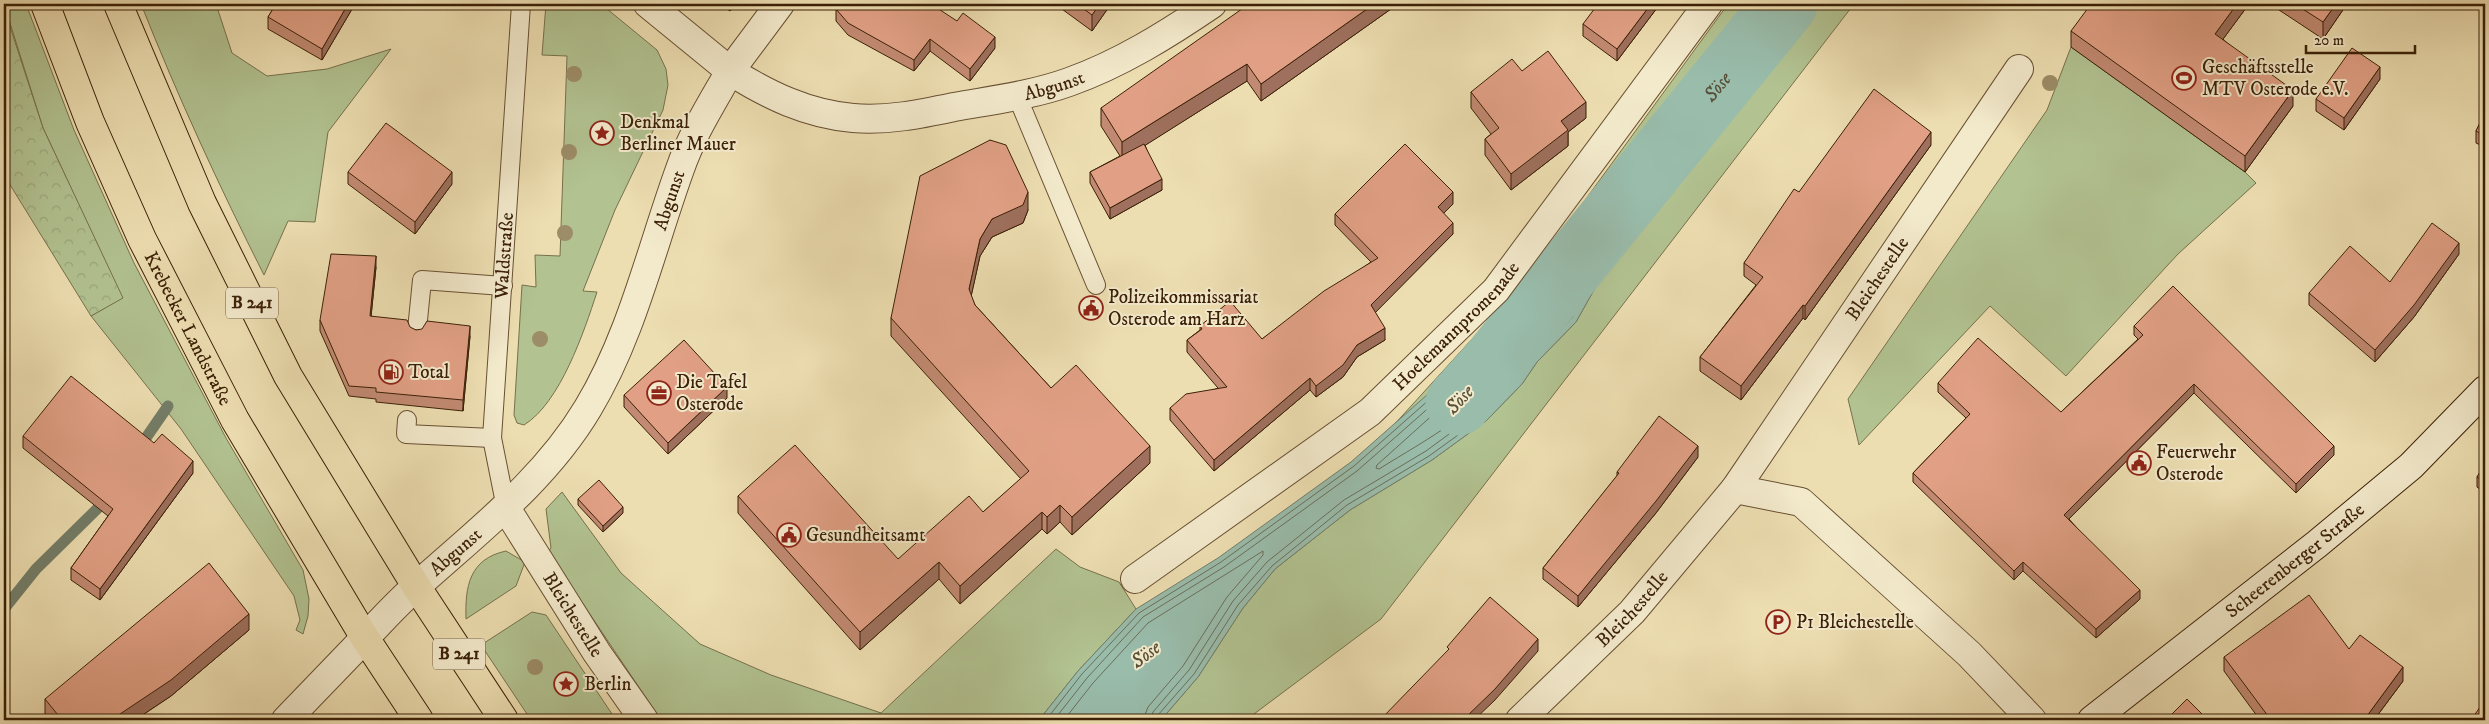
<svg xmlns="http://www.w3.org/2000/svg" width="2489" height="724" viewBox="0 0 2489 724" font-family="'IM FELL DW Pica',serif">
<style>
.green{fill:#b2c291;stroke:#76714c}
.forest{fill:url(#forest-crowns);stroke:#76714c}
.water{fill:#99bcab;stroke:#737e69}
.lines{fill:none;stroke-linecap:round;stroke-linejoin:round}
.shore{stroke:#6a6e59;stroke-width:1}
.stream{stroke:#737e69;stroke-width:11}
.river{stroke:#99bcab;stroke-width:65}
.service-casing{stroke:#685032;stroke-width:20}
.minor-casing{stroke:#685032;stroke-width:30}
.tertiary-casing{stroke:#685032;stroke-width:30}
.secondary-casing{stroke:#3b2007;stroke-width:30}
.primary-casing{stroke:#3b2007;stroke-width:30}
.service{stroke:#f3eacc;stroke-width:18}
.minor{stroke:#f3eacc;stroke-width:28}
.tertiary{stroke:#f3eacc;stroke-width:28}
.secondary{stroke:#f3eacc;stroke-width:28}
.primary{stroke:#eddeb1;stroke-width:28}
.tree{fill:#9c8c67}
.wall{fill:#c28a72;stroke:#3b2007}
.shaded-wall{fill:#9e705d;stroke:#3b2007}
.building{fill:#e1a085;stroke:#3b2007}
.labels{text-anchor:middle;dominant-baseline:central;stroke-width:4;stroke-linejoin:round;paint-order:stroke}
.shield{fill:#f3eacc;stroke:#725d42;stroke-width:1}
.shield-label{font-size:18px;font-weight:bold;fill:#3b2007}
.poi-label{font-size:19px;fill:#3b2007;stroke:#f3eacc;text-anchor:start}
.street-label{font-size:19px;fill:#3b2007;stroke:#f3eacc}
.water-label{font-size:20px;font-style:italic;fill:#574f38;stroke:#f3eacc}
</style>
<defs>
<pattern id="forest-crowns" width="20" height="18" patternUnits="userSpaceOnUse" patternTransform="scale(1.25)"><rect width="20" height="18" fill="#b2c291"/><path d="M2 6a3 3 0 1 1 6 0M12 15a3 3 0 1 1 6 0" fill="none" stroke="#9aa67c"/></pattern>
</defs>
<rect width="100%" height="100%" fill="#eddeb1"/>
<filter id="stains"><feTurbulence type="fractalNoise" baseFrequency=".004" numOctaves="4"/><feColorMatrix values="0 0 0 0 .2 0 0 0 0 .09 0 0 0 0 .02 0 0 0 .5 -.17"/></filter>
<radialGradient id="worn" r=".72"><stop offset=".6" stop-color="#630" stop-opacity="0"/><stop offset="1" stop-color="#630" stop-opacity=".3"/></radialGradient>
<g class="green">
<polygon points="4,4 26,4 74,130 134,263 226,438 303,570 309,599 308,616 303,634 296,630 300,620 294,596 181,429 91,316 122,298 43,128"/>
<path d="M141,4h75l16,49 35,23 60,-7 64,-20 -63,83 -13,90 -27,-1 -24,54c-45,-89 -86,-178 -123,-271z"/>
<path d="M546,4h55l56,46 9,19 2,16 -5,25 -48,100 -32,81 14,1c-13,40 -37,111 -73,133l-7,-2 -3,-8 8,-130 14,2 -1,-32 25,1 7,-200 -25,-1z"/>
<polygon points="1728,4 1760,4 1686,116 1660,146 1629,191 1610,227 1586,247 1518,335 1500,343 1479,349 1392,427 1513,294 1556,240"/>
<polygon points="1798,4 1854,4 1381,619 1246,720 1161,720 1198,677 1243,608 1275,569 1350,510 1432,460 1487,420 1522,384 1537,362 1576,322 1623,238"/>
<polygon points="2071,47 2245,172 2256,183 2178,254 2066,376 1990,306 1859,445 1848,399 2047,110"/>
<polygon points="562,492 621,573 700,644 771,675 881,713 1056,549 1080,567 1119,582 1136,609 1078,671 1039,720 661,720 548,552 551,548 546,509"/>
<path d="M506,551l19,11 -9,24 -50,33c-1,-32 3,-60 40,-68z"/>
<polygon points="532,612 546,615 616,720 531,720 481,645"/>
</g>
<polygon class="forest" points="4,8 43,128 123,298 91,316 4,175"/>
<polygon class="water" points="1760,4 1798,4 1623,238 1576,322 1537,362 1522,384 1487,420 1432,460 1350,510 1275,569 1243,608 1198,677 1161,720 1039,720 1078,671 1136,609 1218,558 1351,462 1479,349 1500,343 1518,335 1586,247 1610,227 1629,191 1660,146 1686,116"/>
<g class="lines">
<g class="shore">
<polyline points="1770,4 1769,11 1732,64 1733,67 1737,67 1784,4"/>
<path d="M1511,359l3,3c-32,49 -87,77 -135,107l-3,-1 1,-3 110,-99z"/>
<polyline points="1046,720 1082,674 1139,613 1221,562 1354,466 1481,354 1502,348 1522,338 1590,251 1613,230 1634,194 1664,150 1690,119 1763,9 1764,4"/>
<polyline points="1054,720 1087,678 1143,617 1224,567 1357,471 1484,359 1505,354 1526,343 1594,255 1598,255 1599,258 1566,315 1528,354 1513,377 1479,412 1426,451 1344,500 1267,562 1233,601 1189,670 1153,712 1151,720"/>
<polyline points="1064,720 1093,683 1148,623 1263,551 1263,555 1227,597 1183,666 1148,707 1143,720"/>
<polyline points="1157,720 1158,715 1194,674 1238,605 1272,566 1347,505 1429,456 1483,417 1518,381 1533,359 1572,318 1619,235 1792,4"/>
</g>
<g class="stream">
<polyline points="139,448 168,406"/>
<polyline points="4,609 36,569 99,507 107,496"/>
</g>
<path class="river" id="s1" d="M1458,403l35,-39 292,-360"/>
<g class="service-casing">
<g id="service">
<polyline points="1017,96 1096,285"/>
<polyline points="417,330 422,280 503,286"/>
<polyline points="407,420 406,434 492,438"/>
<path id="s2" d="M506,508l-14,-70 29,-434"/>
</g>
</g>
<g class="minor-casing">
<g id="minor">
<path id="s3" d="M780,4l-50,67c38,24 77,43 123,47 34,3 68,-4 101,-11 39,-7 79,-12 115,-25 51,-18 99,-48 143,-78"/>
<polyline points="1735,489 1801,502 1969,654 2032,720"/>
<path id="s4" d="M506,508l91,145 47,67"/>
<path id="s5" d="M1135,579l235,-167 126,-122 212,-286"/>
<polyline points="286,720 365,638"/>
<path id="s6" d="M1520,720l112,-108 103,-123 284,-420"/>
</g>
</g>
<g class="tertiary-casing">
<g id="tertiary">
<path id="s7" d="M365,638c17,-18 34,-37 53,-53 61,-55 127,-105 170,-177 44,-73 63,-159 92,-239 12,-35 32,-66 50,-98l-82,-67"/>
</g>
</g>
<g class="secondary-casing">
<g id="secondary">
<path id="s8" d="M2092,720l225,-176 94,-78 74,-76"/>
</g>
</g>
<g class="primary-casing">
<g id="primary">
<path id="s9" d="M45,4l45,118 52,117 93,181 130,218 54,82"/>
<polyline points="118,4 202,203 288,376 416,586 504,720"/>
</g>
</g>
<use href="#service" class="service"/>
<use href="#minor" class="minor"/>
<use href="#tertiary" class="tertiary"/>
<use href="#secondary" class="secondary"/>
<use href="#primary" class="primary"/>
</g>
<g class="tree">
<circle cx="574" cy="74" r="8"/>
<circle cx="2050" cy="83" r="8"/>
<circle cx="569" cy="152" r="8"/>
<circle cx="565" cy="233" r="8"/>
<circle cx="540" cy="339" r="8"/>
<circle cx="535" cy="667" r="8"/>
</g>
<g class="wall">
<polygon points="276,4 355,4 322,60 268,29 268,17"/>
<polygon points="720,4 736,4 730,11"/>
<polygon points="1055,4 1111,4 1092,31"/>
<polygon points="1398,4 1261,101 1247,81 1145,145 1162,190 1110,219 1090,183 1090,172 1120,156 1101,126 1101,108"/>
<polygon points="1660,4 1617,61 1583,36 1583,24"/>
<polygon points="2249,4 2223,39 2293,106 2245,172 2071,47 2071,31"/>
<polygon points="2270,4 2347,4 2323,39"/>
<polygon points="836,9 957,21 995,48 970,81 930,51 914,71 848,35 836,21"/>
<polygon points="1522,71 1586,118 1568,132 1568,146 1511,190 1485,155 1485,139 1491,134 1471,108 1471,92"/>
<polygon points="2380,79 2344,130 2316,111 2316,99"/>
<polygon points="2485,113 2485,147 2476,143 2476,131"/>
<polygon points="990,140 1028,210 1023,223 992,237 980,256 971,296 975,305 1051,388 1150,463 1072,535 1060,522 1047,534 1042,529 960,604 939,579 860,650 738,513 738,496 898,559 983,512 1021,479 891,336 891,318"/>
<polygon points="1931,145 1805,320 1803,318 1741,400 1700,371 1700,357 1756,285 1744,276 1744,263 1799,192"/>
<polygon points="348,172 452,184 415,234 348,184"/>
<polygon points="2485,175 2485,199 2480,196 2480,185"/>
<polygon points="1453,204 1443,213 1453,234 1375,312 1385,340 1357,357 1343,377 1316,397 1310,390 1214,471 1170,420 1170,408 1218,388 1187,352 1187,340 1200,330 1200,326 1262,339 1371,262 1335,225 1335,214"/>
<polygon points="2459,254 2414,317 2375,362 2309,305 2309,293 2390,282"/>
<polygon points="376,267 371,316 416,330 470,336 463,411 376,402 376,399 349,396 320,331 320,320"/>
<polygon points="2134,326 2334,455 2296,493 2194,393 2069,519 2140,599 2096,638 2023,571 2014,580 1913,482 1913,473 1966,418 1938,392 1938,383 2061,412 2138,339 2134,335"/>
<polygon points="624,395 727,398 668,454 624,407"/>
<polygon points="23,436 154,443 193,473 100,600 71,580 71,568 108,516 23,448"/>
<polygon points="1698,457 1656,513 1578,607 1543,579 1543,568 1617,476 1617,472"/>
<polygon points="2485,464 2485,493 2477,487 2477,477"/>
<polygon points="578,499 623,513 603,532 578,505"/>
<polygon points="249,630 171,696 135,720 50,720 45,715 45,699"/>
<polygon points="2349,649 2403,681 2374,720 2260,720 2224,671 2224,657"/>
</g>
<g class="shaded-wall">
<polygon points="348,4 355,4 322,60 322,49"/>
<polygon points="730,4 736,4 730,11"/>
<polygon points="1100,4 1111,4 1092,31 1092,15"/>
<polygon points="1374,4 1398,4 1261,101 1261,84"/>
<polygon points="1651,4 1660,4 1617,61 1617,49"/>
<polygon points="2237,4 2249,4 2215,50 2215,34"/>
<polygon points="2336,4 2347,4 2323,39 2323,22"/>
<polygon points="995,37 995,48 970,81 970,69"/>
<polygon points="930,39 930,51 914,71 914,60"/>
<polygon points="1247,64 1247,81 1122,160 1122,142"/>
<polygon points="2380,67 2380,79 2344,130 2344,118"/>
<polygon points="2293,90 2293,106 2245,172 2245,156"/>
<polygon points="1586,102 1586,118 1568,132 1568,146 1511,190 1511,174 1561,121"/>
<polygon points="1931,132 1931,145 1805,320 1805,306"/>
<polygon points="452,172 452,184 415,234 415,222"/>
<polygon points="1162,179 1162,190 1110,219 1110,208"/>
<polygon points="1028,192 1028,210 1023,223 992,237 980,256 969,306 969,289 980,239 992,219"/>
<polygon points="1453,192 1453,204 1438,219 1438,207"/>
<polygon points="1453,223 1453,234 1371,317 1371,305"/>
<polygon points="2459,243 2459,254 2414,317 2375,362 2375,350"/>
<polygon points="376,256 376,267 370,327 370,316"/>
<polygon points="1803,305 1803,318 1741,400 1741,386"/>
<polygon points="470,326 470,336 463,411 463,400"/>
<polygon points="1385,328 1385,340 1357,357 1343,377 1316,397 1316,386 1357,345"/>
<polygon points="1310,378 1310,390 1214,471 1214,460"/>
<polygon points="2194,384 2194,393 2064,524 2064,515"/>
<polygon points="727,387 727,398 668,454 668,443"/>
<polygon points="1150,446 1150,463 1072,535 1072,517"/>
<polygon points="1698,446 1698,457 1656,513 1578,607 1578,596"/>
<polygon points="2334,446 2334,455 2296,493 2296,484"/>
<polygon points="193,461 193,473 100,600 100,589"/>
<polygon points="1060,505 1060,522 1047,534 1047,517"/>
<polygon points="623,507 623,513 603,532 603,526"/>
<polygon points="1042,512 1042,529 960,604 960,586"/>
<polygon points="939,562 939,579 860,650 860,632"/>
<polygon points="2023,562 2023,571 2014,580 2014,571"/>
<polygon points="2140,590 2140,599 2096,638 2096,629"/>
<polygon points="249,614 249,630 171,696 135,720 111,720"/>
<polygon points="1538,639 1538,651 1495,700 1474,720 1463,720"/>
<polygon points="2403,667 2403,681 2374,720 2364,720"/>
</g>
<g class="building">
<polygon points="276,4 348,4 322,49 268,17"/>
<polygon points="838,4 931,4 957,21 963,13 995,37 970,69 930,39 914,60 848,23 836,9"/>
<polygon points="1077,4 1100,4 1092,15"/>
<polygon points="1249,4 1374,4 1261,84 1247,64 1122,142 1101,108"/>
<polygon points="1598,4 1651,4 1617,49 1583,24"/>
<polygon points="2091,4 2237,4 2215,34 2293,90 2245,156 2071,31"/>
<polygon points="2295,4 2336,4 2323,22"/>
<polygon points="2352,48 2380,67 2344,118 2316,99"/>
<polygon points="1548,51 1586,102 1561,121 1568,130 1511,174 1485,139 1499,128 1471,92 1512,59 1522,71"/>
<polygon points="1874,89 1931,132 1805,306 1803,305 1741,386 1700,357 1763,277 1744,263 1794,189 1799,192"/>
<polygon points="2485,113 2485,136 2476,131"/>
<polygon points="386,123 452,172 415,222 348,172"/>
<polygon points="990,140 1006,145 1028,192 1023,205 992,219 980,239 969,289 975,305 1051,388 1076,365 1150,446 1072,517 1060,505 1047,517 1042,512 960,586 939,562 860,632 738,496 795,445 898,559 969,496 983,512 1029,471 891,318 920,176"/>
<polygon points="1144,144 1162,179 1110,208 1090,172"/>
<polygon points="1405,144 1453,192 1438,207 1453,223 1371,305 1385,328 1357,345 1343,365 1316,386 1310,378 1214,460 1170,408 1186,394 1227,387 1187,340 1202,329 1200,326 1230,301 1262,339 1324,291 1378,258 1335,214"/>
<polygon points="2485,175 2485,187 2480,185"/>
<polygon points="2432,223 2459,243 2414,305 2375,350 2309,293 2350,246 2390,282"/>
<polygon points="331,254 376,256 370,316 407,320 410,327 416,330 422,329 427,321 470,326 463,400 376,392 376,388 349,386 320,320"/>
<polygon points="2173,286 2334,446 2296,484 2194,384 2064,515 2140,590 2096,629 2023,562 2014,571 1913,473 1970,414 1938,383 1978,338 2061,412 2143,335 2134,326"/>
<polygon points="684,340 727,387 668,443 624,395"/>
<polygon points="71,376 154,443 162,434 193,461 100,589 71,568 113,509 23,436"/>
<polygon points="1659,416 1698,446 1656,501 1578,596 1543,568 1619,473 1617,472"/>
<polygon points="2485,464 2485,482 2477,477"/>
<polygon points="599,480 623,507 603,526 578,499"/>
<polygon points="209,563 249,614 171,680 111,720 62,720 45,699"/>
<polygon points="2309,595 2349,649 2360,635 2403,667 2364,720 2271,720 2224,657"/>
<polygon points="1490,597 1538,639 1495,689 1463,720 1380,720 1449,649 1447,647"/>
<polygon points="2187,699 2208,720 2166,720"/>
<polygon points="2485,700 2485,720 2471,720"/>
</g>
<defs>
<g id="stadium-ring" transform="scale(1.25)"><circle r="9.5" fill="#f3eacc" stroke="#8f2418" stroke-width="1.5"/><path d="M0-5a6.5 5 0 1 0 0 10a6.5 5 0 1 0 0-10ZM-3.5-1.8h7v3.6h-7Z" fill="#8f2418"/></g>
<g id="sight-ring" transform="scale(1.25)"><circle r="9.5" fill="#f3eacc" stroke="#8f2418" stroke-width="1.5"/><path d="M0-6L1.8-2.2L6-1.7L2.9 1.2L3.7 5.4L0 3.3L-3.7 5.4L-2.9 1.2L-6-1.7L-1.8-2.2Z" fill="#8f2418"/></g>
<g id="civic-ring" transform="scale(1.25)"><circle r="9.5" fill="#f3eacc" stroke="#8f2418" stroke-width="1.5"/><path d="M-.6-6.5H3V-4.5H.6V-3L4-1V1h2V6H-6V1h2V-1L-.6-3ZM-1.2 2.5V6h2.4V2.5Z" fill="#8f2418"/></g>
<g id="fuel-ring" transform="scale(1.25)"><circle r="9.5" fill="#f3eacc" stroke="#8f2418" stroke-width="1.5"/><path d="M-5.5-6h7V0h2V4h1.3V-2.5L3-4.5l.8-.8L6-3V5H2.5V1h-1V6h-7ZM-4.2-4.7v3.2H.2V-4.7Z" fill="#8f2418"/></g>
<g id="office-ring" transform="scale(1.25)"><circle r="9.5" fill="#f3eacc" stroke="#8f2418" stroke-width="1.5"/><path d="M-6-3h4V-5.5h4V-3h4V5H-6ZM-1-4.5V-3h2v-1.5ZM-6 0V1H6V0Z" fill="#8f2418"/></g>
<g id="parking-ring" transform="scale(1.25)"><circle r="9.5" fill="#f3eacc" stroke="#8f2418" stroke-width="1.5"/><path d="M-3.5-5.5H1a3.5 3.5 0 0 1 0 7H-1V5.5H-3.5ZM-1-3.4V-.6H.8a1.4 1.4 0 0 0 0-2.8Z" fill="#8f2418"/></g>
</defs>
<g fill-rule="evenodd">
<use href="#stadium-ring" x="2184" y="78"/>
<use href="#sight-ring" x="602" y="133"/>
<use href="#civic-ring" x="1091" y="308"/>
<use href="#fuel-ring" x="391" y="372"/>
<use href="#office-ring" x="659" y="393"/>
<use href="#civic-ring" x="2139" y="463"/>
<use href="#civic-ring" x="789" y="535"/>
<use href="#parking-ring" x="1778" y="622"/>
<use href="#sight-ring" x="566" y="684"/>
</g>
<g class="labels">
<g class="shield">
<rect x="226" y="287.5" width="52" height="31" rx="4"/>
<rect x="433" y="638.5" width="52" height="31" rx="4"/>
</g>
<g class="shield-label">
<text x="252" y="303">B 241</text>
<text x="459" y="654">B 241</text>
</g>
<g class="poi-label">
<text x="2202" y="67">Geschäftsstelle<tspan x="2202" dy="22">MTV Osterode e.V.</tspan></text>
<text x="620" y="122">Denkmal<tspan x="620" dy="22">Berliner Mauer</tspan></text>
<text x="1108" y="297">Polizeikommissariat<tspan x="1108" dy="22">Osterode am Harz</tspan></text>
<text x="408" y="372">Total</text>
<text x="676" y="382">Die Tafel<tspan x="676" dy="22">Osterode</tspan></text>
<text x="2156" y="452">Feuerwehr<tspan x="2156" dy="22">Osterode</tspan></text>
<text x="806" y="535">Gesundheitsamt</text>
<text x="1796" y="622">P1 Bleichestelle</text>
<text x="584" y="684">Berlin</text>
</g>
<g class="street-label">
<text stroke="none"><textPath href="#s3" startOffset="421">Abgunst</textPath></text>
<text stroke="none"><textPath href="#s7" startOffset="545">Abgunst</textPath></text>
<text stroke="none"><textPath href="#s2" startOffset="254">Waldstraße</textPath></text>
<text stroke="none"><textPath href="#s6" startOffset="570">Bleichestelle</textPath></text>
<text stroke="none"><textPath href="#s5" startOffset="410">Hoelemannpromenade</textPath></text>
<text stroke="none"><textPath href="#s9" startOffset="355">Krebecker Landstraße</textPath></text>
<text stroke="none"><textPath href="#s7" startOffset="125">Abgunst</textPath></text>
<text stroke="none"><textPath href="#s8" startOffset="258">Scheerenberger Straße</textPath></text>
<text stroke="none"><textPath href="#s6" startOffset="158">Bleichestelle</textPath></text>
<text stroke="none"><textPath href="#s4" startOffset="126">Bleichestelle</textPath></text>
</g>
<g class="water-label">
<text stroke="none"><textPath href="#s1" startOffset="409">Söse</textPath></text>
<text transform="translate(1460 400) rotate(-48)">Söse</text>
<text transform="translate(1146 655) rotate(-38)">Söse</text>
</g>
</g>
<rect width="2489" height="724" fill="none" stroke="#eddeb1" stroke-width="20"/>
<rect x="5" y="5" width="2479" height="714" fill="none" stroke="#3b2007" stroke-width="2.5"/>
<rect x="10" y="10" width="2469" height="704" fill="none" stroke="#3b2007"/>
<path d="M2306 45v8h109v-8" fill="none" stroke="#3b2007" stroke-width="2.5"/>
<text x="2314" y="45" font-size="15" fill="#3b2007" stroke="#f3eacc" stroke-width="4" paint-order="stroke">20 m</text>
<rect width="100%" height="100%" filter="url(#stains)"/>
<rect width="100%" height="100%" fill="url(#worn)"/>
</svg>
